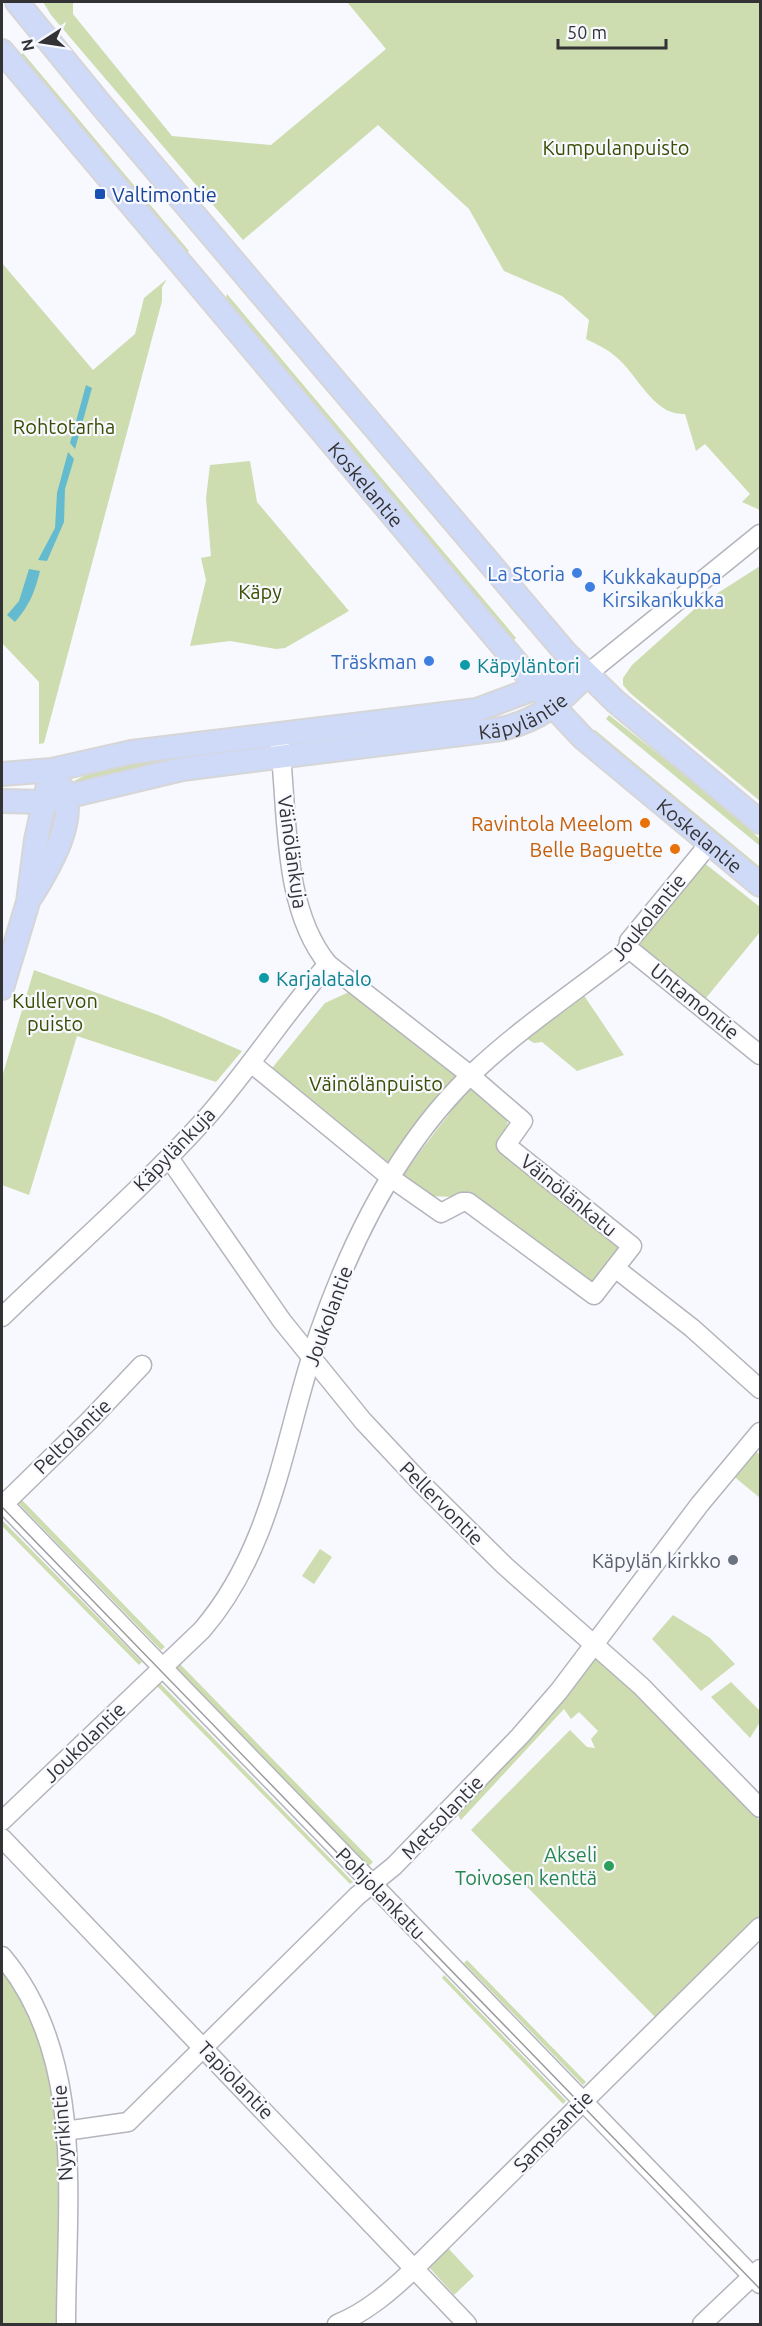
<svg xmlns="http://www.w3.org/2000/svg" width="762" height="2326" viewBox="0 0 762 2326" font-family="Ubuntu,sans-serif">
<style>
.green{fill:#cdddaf}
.water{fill:#64bbd0}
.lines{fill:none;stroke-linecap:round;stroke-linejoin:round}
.minor-casing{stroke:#b4b4bc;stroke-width:21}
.major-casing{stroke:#d6d6d7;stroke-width:26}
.minor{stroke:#fff;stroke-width:18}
.major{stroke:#cedaf7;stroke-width:22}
.tram{stroke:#9b9ba0;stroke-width:1.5}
.transit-dot{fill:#1a4fb4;stroke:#f8f8ff;stroke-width:2}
.shop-dot{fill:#3f7fe0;stroke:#f8f8ff;stroke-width:2}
.culture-dot{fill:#0f9aa8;stroke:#f8f8ff;stroke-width:2}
.food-dot{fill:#e8710a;stroke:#f8f8ff;stroke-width:2}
.worship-dot{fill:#6b7280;stroke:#f8f8ff;stroke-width:2}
.leisure-dot{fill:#2e9e5b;stroke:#f8f8ff;stroke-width:2}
.labels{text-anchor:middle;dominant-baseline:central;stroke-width:4.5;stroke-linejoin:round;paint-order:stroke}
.park-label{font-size:20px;fill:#3b4d02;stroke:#f8f8ff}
.transit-label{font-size:20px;fill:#164399;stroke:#f8f8ff;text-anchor:start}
.street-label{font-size:20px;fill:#333336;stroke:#f8f8ff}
.shop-label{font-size:20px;fill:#366cbe;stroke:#f8f8ff;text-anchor:end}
.culture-label{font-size:20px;fill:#0d838f;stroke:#f8f8ff;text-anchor:start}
.food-label{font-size:20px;fill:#c56008;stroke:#f8f8ff;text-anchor:end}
.worship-label{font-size:20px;fill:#5b616d;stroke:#f8f8ff;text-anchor:end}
.leisure-label{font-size:20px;fill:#27864d;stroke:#f8f8ff;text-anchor:end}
</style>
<rect width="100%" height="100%" fill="#f8f8ff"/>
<g class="green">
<path d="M43,2h30v12l99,122 99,9 115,-96 -39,-47h413v508l-18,-8 8,-8 -45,-50 -9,7 -11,-37c-32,2 -48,-41 -70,-58 -8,-7 -19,-12 -29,-17l3,-19 -27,-24 -58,-25 -35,-62 -91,-84 -135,115 -192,-225z"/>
<polygon points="23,53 189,251 184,255 18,57"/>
<polygon points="2,263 93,370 135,334 144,298 167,279 162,287 162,301 44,743 39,744 39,682 2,643"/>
<polygon points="240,284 532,625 528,628 238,286"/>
<polygon points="227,294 516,638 512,642 225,302"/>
<polygon points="250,461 257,502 349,611 285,648 276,649 230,641 190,646 206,580 201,558 211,556 206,498 210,465"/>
<polygon points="760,566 760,801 630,693 623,685 623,678 632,665 699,605"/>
<polygon points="609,715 718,801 760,839 760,846 606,719"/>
<polygon points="595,730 760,867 760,872 591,734"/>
<path d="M255,746l11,5 -195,37 -2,-4c38,-25 139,-31 186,-38z"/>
<polygon points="703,862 760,907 760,932 706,998 637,942"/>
<polygon points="34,970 158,1015 242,1051 216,1082 77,1036 29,1195 2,1185 2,1077"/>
<polygon points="349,992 458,1073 390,1163 385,1164 271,1072 273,1067 325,1003"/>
<polygon points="583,994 624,1055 577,1071 542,1042 534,1043 524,1037"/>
<polygon points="468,1089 474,1089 507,1120 508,1129 499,1143 606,1233 618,1246 619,1253 594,1281 585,1281 456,1197 426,1196 404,1180 403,1174"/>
<polygon points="753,1449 760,1455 760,1498 731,1474"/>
<polygon points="22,1500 165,1647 161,1650 18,1503"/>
<polygon points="2,1520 142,1662 139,1665 2,1526"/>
<polygon points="320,1549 332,1557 314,1584 302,1576"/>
<polygon points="673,1615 710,1638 735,1664 701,1691 652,1639"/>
<polygon points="601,1659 760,1821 760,1918 656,2018 471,1830 570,1730 587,1747 595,1748 591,1739 598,1731 579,1712 571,1719 564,1709 461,1820 458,1815 563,1700 594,1660"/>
<polygon points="180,1664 373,1862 369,1866 175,1668"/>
<polygon points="731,1682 760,1711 760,1722 750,1738 711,1697"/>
<polygon points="160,1683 353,1882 350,1884 157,1686"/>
<polygon points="467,1960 586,2082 583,2085 464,1963"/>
<polygon points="2,1963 27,2007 54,2081 58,2123 59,2324 2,2324"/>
<polygon points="444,1975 566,2101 563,2104 442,1978"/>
<polygon points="448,2248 474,2276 454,2295 428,2266"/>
</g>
<g class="water">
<polygon points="86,385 92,388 75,449 70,443"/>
<polygon points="68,452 74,459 65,489 64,522 47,561 38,560 55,528 57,493"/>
<path d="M29,569l11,2c-5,21 -11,35 -25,51l-8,-7 12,-14z"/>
</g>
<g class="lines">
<g class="minor-casing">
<g id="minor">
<polyline points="586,675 760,534"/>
<polyline points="628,948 760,1055"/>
<path d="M251,1063l140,115 50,35 21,-11h6l126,93 38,-49 -126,-101 17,-24 -58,-50 -137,-107c-46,-56 -40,-149 -48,-218"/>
<polyline points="169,1158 282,1321 363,1421 423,1485 505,1566 641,1686 760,1808"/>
<polyline points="615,1268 692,1328 760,1389"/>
<path d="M2,1317c68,-66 141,-129 205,-200 43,-49 78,-104 121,-153"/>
<polyline points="2,1502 760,2284"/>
<polyline points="2,1506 89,1421 142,1365"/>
<path d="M2,1821l200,-191c73,-85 82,-196 117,-297 33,-95 83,-194 157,-263 45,-42 97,-77 146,-115l6,-7 1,-7 80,-97"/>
<polyline points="2,1838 467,2324"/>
<path d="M2,1956c85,100 64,247 64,368"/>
<polyline points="65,2131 128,2122 357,1896 394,1866 520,1736 559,1691 700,1504 760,1432"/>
<path d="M337,2324c30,-12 55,-34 78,-56l345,-341"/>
<polyline points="702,2324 760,2269"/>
</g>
</g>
<g class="major-casing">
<g id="major">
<polyline points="17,2 102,106 565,652 615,701 760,822"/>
<path id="s1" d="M2,51l552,656 29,31 177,147"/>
<polyline points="2,774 52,770 132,752 477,710 557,680 586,675"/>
<path id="s2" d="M2,801l42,1 138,-33 319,-40c37,-8 60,-27 85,-54"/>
<path d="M32,895c16,-26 47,-77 30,-107"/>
<polyline points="2,988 28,902 36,840 47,789"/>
</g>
</g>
<use href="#minor" class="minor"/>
<use href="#major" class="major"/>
<polyline class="tram" points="2,1507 760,2289"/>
</g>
<rect class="transit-dot" x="94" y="188" width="12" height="12" rx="3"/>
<g class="shop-dot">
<circle cx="577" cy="573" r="6"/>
<circle cx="590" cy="587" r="6"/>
<circle cx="429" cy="661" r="6"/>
</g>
<g class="culture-dot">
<circle cx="465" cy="665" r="6"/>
<circle cx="264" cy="978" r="6"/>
</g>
<g class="food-dot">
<circle cx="645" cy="823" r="6"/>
<circle cx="675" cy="849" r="6"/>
</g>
<circle class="worship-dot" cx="733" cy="1560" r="6"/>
<circle class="leisure-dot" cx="609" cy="1866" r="6"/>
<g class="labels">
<g class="park-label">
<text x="616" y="147">Kumpulanpuisto</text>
<text x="64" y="426">Rohtotarha</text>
<text x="260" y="591">Käpy</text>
<text x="55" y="1000">Kullervon<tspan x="55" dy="23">puisto</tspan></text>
<text x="376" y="1083">Väinölänpuisto</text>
</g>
<g class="transit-label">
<text x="112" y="194">Valtimontie</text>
</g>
<g class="street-label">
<text stroke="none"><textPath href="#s1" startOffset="566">Koskelantie</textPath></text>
<text stroke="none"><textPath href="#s2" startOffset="530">Käpyläntie</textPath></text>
<text stroke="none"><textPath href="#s1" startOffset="1052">Koskelantie</textPath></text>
<text transform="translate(293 852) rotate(82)">Väinölänkuja</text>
<text transform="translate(648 917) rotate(-51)">Joukolantie</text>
<text transform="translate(695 1001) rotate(39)">Untamontie</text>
<text transform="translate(174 1149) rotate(-46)">Käpylänkuja</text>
<text transform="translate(569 1195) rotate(39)">Väinölänkatu</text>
<text transform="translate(328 1316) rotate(-70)">Joukolantie</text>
<text transform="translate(72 1436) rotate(-44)">Peltolantie</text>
<text transform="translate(442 1503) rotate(45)">Pellervontie</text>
<text transform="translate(84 1742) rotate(-44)">Joukolantie</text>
<text transform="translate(442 1817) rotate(-46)">Metsolantie</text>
<text transform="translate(381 1893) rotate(46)">Pohjolankatu</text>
<text transform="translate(236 2080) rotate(46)">Tapiolantie</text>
<text transform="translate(553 2131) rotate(-46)">Sampsantie</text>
<text transform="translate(62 2133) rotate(-94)">Nyyrikintie</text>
</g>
<g class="shop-label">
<text x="565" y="573">La Storia</text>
<text x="602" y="576" text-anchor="start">Kukkakauppa<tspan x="602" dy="23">Kirsikankukka</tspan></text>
<text x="417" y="661">Träskman</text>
</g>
<g class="culture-label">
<text x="477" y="665">Käpyläntori</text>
<text x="276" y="978">Karjalatalo</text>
</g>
<g class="food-label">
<text x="633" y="823">Ravintola Meelom</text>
<text x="663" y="849">Belle Baguette</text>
</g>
<g class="worship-label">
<text x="721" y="1560">Käpylän kirkko</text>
</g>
<g class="leisure-label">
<text x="597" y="1854">Akseli<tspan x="597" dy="23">Toivosen kenttä</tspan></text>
</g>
</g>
<rect width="762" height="2326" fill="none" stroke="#333336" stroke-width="6"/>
<g transform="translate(42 42) rotate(258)" stroke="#f8f8ff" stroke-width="4.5" paint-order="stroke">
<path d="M0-4.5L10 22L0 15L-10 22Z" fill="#333336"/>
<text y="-9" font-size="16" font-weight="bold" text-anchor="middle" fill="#333336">N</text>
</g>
<path d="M558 39v9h108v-9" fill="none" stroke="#333336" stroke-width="3"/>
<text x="567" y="39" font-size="18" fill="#333336" stroke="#f8f8ff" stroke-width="4.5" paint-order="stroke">50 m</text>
</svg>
